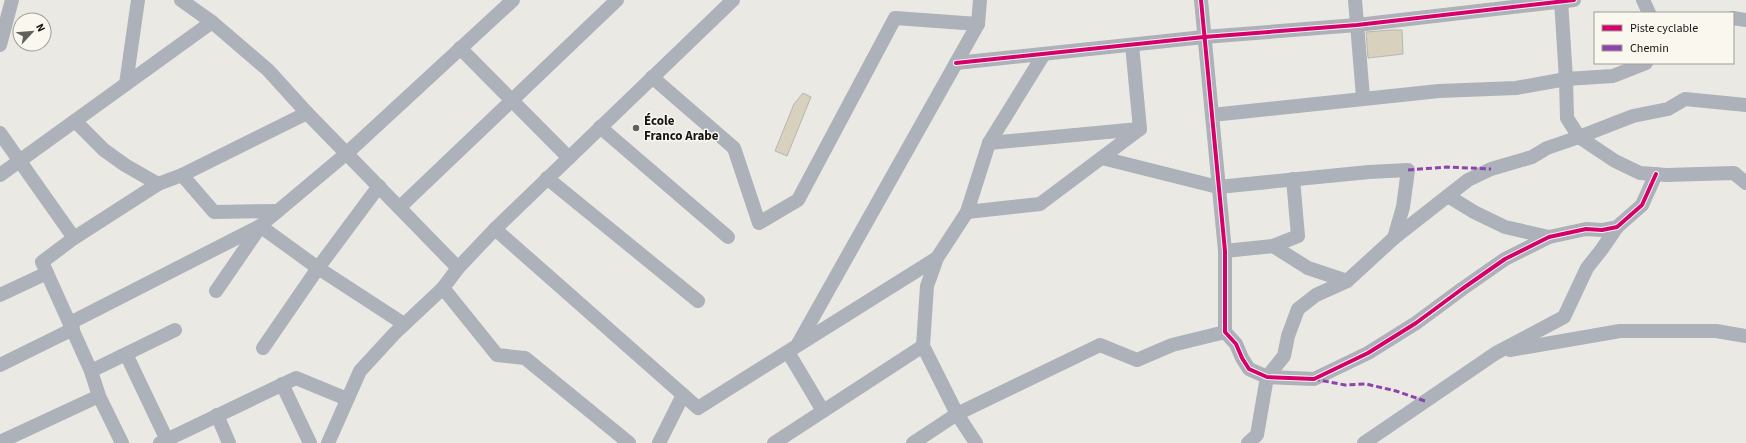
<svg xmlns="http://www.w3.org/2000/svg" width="1746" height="443" viewBox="0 0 1746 443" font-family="'Source Sans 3',sans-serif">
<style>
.building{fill:#d7d1be;stroke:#b7b6b2}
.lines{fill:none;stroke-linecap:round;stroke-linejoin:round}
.street{stroke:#acb1ba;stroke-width:14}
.quiet{stroke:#8e44ad;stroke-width:3;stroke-dasharray:6 3;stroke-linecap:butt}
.cycleway-casing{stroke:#faf7ef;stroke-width:6}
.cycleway{stroke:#d6006c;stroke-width:4}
.poi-dot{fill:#60605c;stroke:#faf7ef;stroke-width:1.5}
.labels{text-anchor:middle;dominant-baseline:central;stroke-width:3;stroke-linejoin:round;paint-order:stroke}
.poi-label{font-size:13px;font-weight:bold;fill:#161613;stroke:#faf7ef;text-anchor:start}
</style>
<rect width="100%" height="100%" fill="#eae9e4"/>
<g class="building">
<polygon points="1391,30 1402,30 1403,54 1368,58 1366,32"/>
<polygon points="803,93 811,97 787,156 775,151 794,104"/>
</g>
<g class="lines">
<g class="street">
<polyline points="181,0 212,22 268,70 307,113 458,268"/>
<polyline points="1201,0 1225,251 1225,332 1236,344 1242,358 1249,369 1267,377 1314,379 1368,353 1416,323 1462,289 1505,259 1549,237 1586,229 1602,230 1617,227 1642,205 1656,174"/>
<polyline points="1355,0 1363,97"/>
<polyline points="1561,0 1566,79 1567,118 1579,137 1615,161 1640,173 1666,175 1734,173 1746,183"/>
<polyline points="1643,0 1649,13"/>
<polyline points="1733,18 1746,20"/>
<polyline points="0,45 12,0"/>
<polyline points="1132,45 1140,129"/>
<polyline points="460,48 569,158"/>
<polyline points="956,63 1204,37 1357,25 1574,0"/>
<polyline points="652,77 734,148 759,223 798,200 895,18 978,24"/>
<polyline points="126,84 138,0"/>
<polyline points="1212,115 1439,91 1516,88 1566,79 1613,76 1646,63"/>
<polyline points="75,121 104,150 125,165 158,184"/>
<polyline points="600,127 728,237"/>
<polyline points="0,133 74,238"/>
<polyline points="989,143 1139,129"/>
<polyline points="1102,158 1218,187 1369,172 1408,170 1403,207 1394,238 1347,281 1316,295 1298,309 1288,336 1284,356 1267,377 1257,435 1248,443"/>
<polyline points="0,175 212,22"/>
<polyline points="182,175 214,212 278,211"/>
<polyline points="547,178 698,301"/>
<polyline points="1448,196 1474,212 1505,227 1549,237"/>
<polyline points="400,207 617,0"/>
<polyline points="967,212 1040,204 1140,129"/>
<polyline points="260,226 318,268 404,324"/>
<polyline points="495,229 698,408 937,258"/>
<polyline points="1394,238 1468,180 1491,169 1532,157 1547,148 1579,137 1633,116 1668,109 1685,99 1746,105"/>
<polyline points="1273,246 1298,236 1293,179"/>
<polyline points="1225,251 1273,246 1308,268 1347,281"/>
<polyline points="443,288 497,355 525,358 629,443"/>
<polyline points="216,291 260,227"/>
<polyline points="0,295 47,273"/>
<polyline points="70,323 260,226 347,153 513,0"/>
<polyline points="798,344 978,24 980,0"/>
<polyline points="263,348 318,268 379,186"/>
<polyline points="1510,350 1620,331 1716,331 1746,336"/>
<polyline points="788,352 823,411"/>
<polyline points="126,354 167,440"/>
<polyline points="0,365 73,329"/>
<polyline points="91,371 175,330"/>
<polyline points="282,384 310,443"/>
<polyline points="217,415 229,443"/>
<polyline points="0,442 99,396"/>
<polyline points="122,443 99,396 91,371 42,262 74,238 158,184 182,175 307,113"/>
<polyline points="160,443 296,378 347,399"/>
<polyline points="328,443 360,371 394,334 443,288 458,268 495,229 733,0"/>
<polyline points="659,443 683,395"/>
<polyline points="774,443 923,346"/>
<polyline points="913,443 957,414 1100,345 1137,360 1172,345 1225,332"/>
<polyline points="976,443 957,414 923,346 927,286 937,258 967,212 989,143 1044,54"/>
<polyline points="1364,443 1496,353 1564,317 1587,268 1602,249 1617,227"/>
</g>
<g class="quiet">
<polyline points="1408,170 1447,167 1491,169"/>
<polyline points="1314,379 1345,385 1366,384 1396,391 1425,401"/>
</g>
<g class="cycleway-casing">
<g id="cycleway">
<polyline points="1201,0 1225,251 1225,332 1236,344 1242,358 1249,369 1267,377 1314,379 1368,353 1416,323 1462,289 1505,259 1549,237 1586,229 1602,230 1617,227 1642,205 1656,174"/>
<polyline points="956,63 1204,37 1357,25 1574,0"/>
</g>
</g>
<use href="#cycleway" class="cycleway"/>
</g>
<circle class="poi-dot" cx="636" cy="128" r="4"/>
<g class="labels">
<g class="poi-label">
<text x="644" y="121">École<tspan x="644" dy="15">Franco Arabe</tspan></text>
</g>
</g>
<rect x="1594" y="12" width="140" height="52" fill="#faf7ef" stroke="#9f9d97"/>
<rect x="1602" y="25" width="20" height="6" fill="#d6006c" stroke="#9f9d97"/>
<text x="1630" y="32" font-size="12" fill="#161613">Piste cyclable</text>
<rect x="1602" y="45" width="20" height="6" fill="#8e44ad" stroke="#9f9d97"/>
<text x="1630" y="52" font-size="12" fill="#161613">Chemin</text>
<g transform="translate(32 32) rotate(64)"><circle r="19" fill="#faf7ef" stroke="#9f9d97"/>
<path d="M0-3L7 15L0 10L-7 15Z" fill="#60605c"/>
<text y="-6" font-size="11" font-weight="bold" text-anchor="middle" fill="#161613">N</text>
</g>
</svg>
